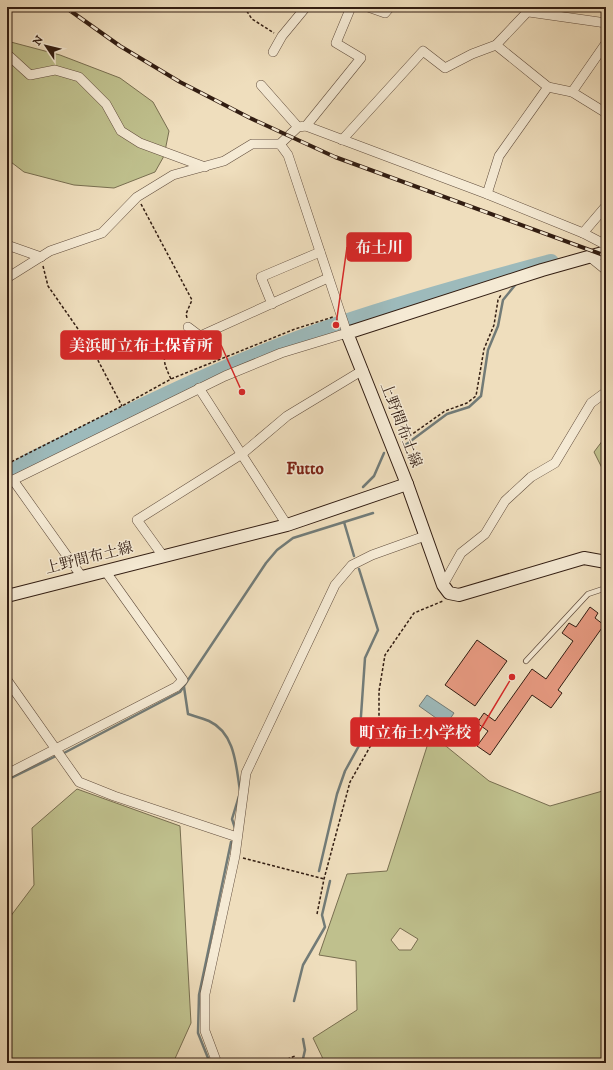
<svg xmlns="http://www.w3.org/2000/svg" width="613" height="1070" viewBox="0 0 613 1070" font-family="'IM FELL DW Pica','Noto Serif JP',serif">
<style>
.green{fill:#bfc08d;stroke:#786e50;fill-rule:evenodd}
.water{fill:#9dbabb;stroke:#727b77}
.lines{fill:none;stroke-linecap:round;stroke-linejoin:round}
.stream{stroke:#727b77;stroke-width:2.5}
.river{stroke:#9dbabb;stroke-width:16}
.building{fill:#e69980;stroke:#321d12}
.lane-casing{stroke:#614d3d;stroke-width:6}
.street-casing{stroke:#614d3d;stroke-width:10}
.secondary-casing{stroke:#321d12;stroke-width:14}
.path{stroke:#321d12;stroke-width:1.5;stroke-dasharray:3 2;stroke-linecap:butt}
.lane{stroke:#f5ead4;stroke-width:4.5}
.street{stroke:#f5ead4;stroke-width:9}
.secondary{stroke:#f5ead4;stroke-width:12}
.rail-casing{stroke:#321d12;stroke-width:4}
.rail{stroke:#f5ead4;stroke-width:2.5;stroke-dasharray:8;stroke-linecap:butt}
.labels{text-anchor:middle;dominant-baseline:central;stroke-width:3;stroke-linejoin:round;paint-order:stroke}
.street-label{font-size:15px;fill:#321d12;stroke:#f5ead4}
.quarter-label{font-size:17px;font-weight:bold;fill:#7a1f14;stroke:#f5ead4}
.leader{fill:none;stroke:#d62828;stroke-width:1.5}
.callout-dot{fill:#d62828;stroke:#f5ead4;stroke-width:1.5}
.callout{fill:#d62828;stroke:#d62828;stroke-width:1.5}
.callout-label{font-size:16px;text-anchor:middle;font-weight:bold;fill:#fff}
</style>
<rect width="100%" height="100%" fill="#efdebd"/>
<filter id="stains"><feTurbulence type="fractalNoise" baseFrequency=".005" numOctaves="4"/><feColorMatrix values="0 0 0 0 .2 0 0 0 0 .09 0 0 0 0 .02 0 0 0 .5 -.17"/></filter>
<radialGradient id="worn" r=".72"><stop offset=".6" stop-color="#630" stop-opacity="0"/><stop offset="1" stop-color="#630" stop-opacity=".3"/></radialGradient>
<g class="green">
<polygon points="7,41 60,55 120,78 153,102 169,131 164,156 155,172 114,188 74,185 24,172 7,159"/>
<polygon points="606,436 606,476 594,452"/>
<path d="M431,734l58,47 61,25 56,-16v273h-281l-12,-25 44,-28 -1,-49 -37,-6 28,-81 40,-3zM400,928l18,11 -7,11h-12l-8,-10z"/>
<polygon points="77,789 180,826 191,1023 173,1063 7,1063 7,921 34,885 32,828"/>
</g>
<polygon class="water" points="427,695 454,713 446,725 419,706"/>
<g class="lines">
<g class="stream">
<polyline points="404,446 447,414 469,407 481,396 488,350 498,326 503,300 516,284"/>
<polyline points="363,487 374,476 384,453"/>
<polyline points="344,522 354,556"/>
<path d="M184,687l4,27c6,2 14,4 21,7 26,12 27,44 31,70"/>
<polyline points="64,753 180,692 266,563 277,550 293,538 373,513"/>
<polyline points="7,780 56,756"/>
<polyline points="235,828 232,819 239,796"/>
<polyline points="319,871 337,794 345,771 366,733 360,730 365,658 378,630 359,569"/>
<polyline points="294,1001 303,965 325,927 322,915 330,881"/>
<polyline points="210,1063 198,1033 199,995 231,842"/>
<polyline points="302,1063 305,1050 303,1039"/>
</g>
<path class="river" d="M7,475l22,-14c100,-49 201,-100 307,-136 71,-24 143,-44 215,-63"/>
</g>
<g class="building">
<polygon points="590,607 598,613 595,618 604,625 558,690 562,693 551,708 532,695 490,755 477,746 488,731 477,723 484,713 495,721 532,669 546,679 573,641 562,633 569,623 576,627"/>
<polygon points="477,640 507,661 475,706 445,685"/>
</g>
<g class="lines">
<g class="lane-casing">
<polyline id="lane" points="526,661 588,594 606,588"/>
</g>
<g class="street-casing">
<g id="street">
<polyline points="368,7 385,13 390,7"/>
<polyline points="523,7 529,12 606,23"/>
<polyline points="496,45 548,87 572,92 606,113"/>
<polyline points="273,52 282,36 306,7"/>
<polyline points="7,54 30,75 55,70 79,77 106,104 121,131 140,143 205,167"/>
<polyline points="261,85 298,127"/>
<polyline points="572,92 606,43"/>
<polyline points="306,126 487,194 583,233 606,245"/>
<polyline points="342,140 423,51 445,68 472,54 496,45 532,7"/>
<polyline points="487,194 499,156 548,87"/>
<polyline points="583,233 606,206"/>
<polyline points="7,245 41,257"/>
<polyline points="590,257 606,270"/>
<polyline points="7,278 50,251 102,233 137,197 173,175 224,161 252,144 280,144 298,127 306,126 361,58 336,43 351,7"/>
<polyline points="272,304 261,277 320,252"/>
<polyline points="188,327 200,336 328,278"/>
<polyline points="199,388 287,525"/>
<polyline points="13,480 82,577"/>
<polyline points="7,483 225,376 281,353 347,333 288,155 280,144"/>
<polyline points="163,556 137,520 242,454 287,416 363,370"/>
<polyline points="443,585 461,553 485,534 505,501 531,477 555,463 591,403 606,392"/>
<polyline points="7,680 79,782 114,796 237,837"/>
<polyline points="7,774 176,687 183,680 106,572"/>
<polyline points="217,1063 205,1031 205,994 235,856 246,773 335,585 352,565 372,555 425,536"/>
</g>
</g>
<g class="secondary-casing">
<g id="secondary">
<polyline points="407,484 443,585 449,593 459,595 584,558 606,562"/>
<polyline points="7,596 287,525 407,484 347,333 542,270 606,252"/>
</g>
</g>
<g class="path">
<polyline points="244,7 252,19 274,33"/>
<polyline points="141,204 192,300 186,314 187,318"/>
<polyline points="43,266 48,286 92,349 122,406"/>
<path d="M171,379c-13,-27 -6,-25 13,-44"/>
<polyline points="401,442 445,411 467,403 476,396 484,349 494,325 498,300 501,295"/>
<polyline points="7,464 122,406 171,379 295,329 333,317"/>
<polyline points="243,858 324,879"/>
<polyline points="317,914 324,879 350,782 379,731 379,691 385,655 414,613 443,601"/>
<polyline points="278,1063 295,1056"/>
</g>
<use href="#lane" class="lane"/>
<use href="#street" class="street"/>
<use href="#secondary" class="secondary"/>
<g class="rail-casing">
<polyline id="rail" points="65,7 120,46 180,82 250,118 335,157 606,256"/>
</g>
<use href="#rail" class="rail"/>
</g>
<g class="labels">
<g class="street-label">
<text transform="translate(401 425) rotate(69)">上野間布土線</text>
<text transform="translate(89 558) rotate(-14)">上野間布土線</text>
</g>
<g class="quarter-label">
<text x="305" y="469">Futto</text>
</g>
</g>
<path class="leader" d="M336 325L347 247M242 392L221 345M512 677L479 732"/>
<g class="callout-dot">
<circle cx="336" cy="325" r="4"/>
<circle cx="242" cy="392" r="4"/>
<circle cx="512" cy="677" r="4"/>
</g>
<g class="callout">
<rect x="347" y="233" width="64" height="28" rx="4"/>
<rect x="61" y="331" width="160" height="28" rx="4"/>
<rect x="351" y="718" width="128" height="28" rx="4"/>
</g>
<g class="callout-label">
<text x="379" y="253">布土川</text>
<text x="141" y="351">美浜町立布土保育所</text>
<text x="415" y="738">町立布土小学校</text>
</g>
<rect width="613" height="1070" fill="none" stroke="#efdebd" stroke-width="24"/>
<rect x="8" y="8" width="597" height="1054" fill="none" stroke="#321d12" stroke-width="2"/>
<rect x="12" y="12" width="589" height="1046" fill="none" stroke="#321d12"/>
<g transform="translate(46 46) rotate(305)" stroke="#f5ead4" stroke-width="3" paint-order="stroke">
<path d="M0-3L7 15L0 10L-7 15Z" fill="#321d12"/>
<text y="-6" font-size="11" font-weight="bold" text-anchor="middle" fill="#321d12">N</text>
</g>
<rect width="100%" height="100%" filter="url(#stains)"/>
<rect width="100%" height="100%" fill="url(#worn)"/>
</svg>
